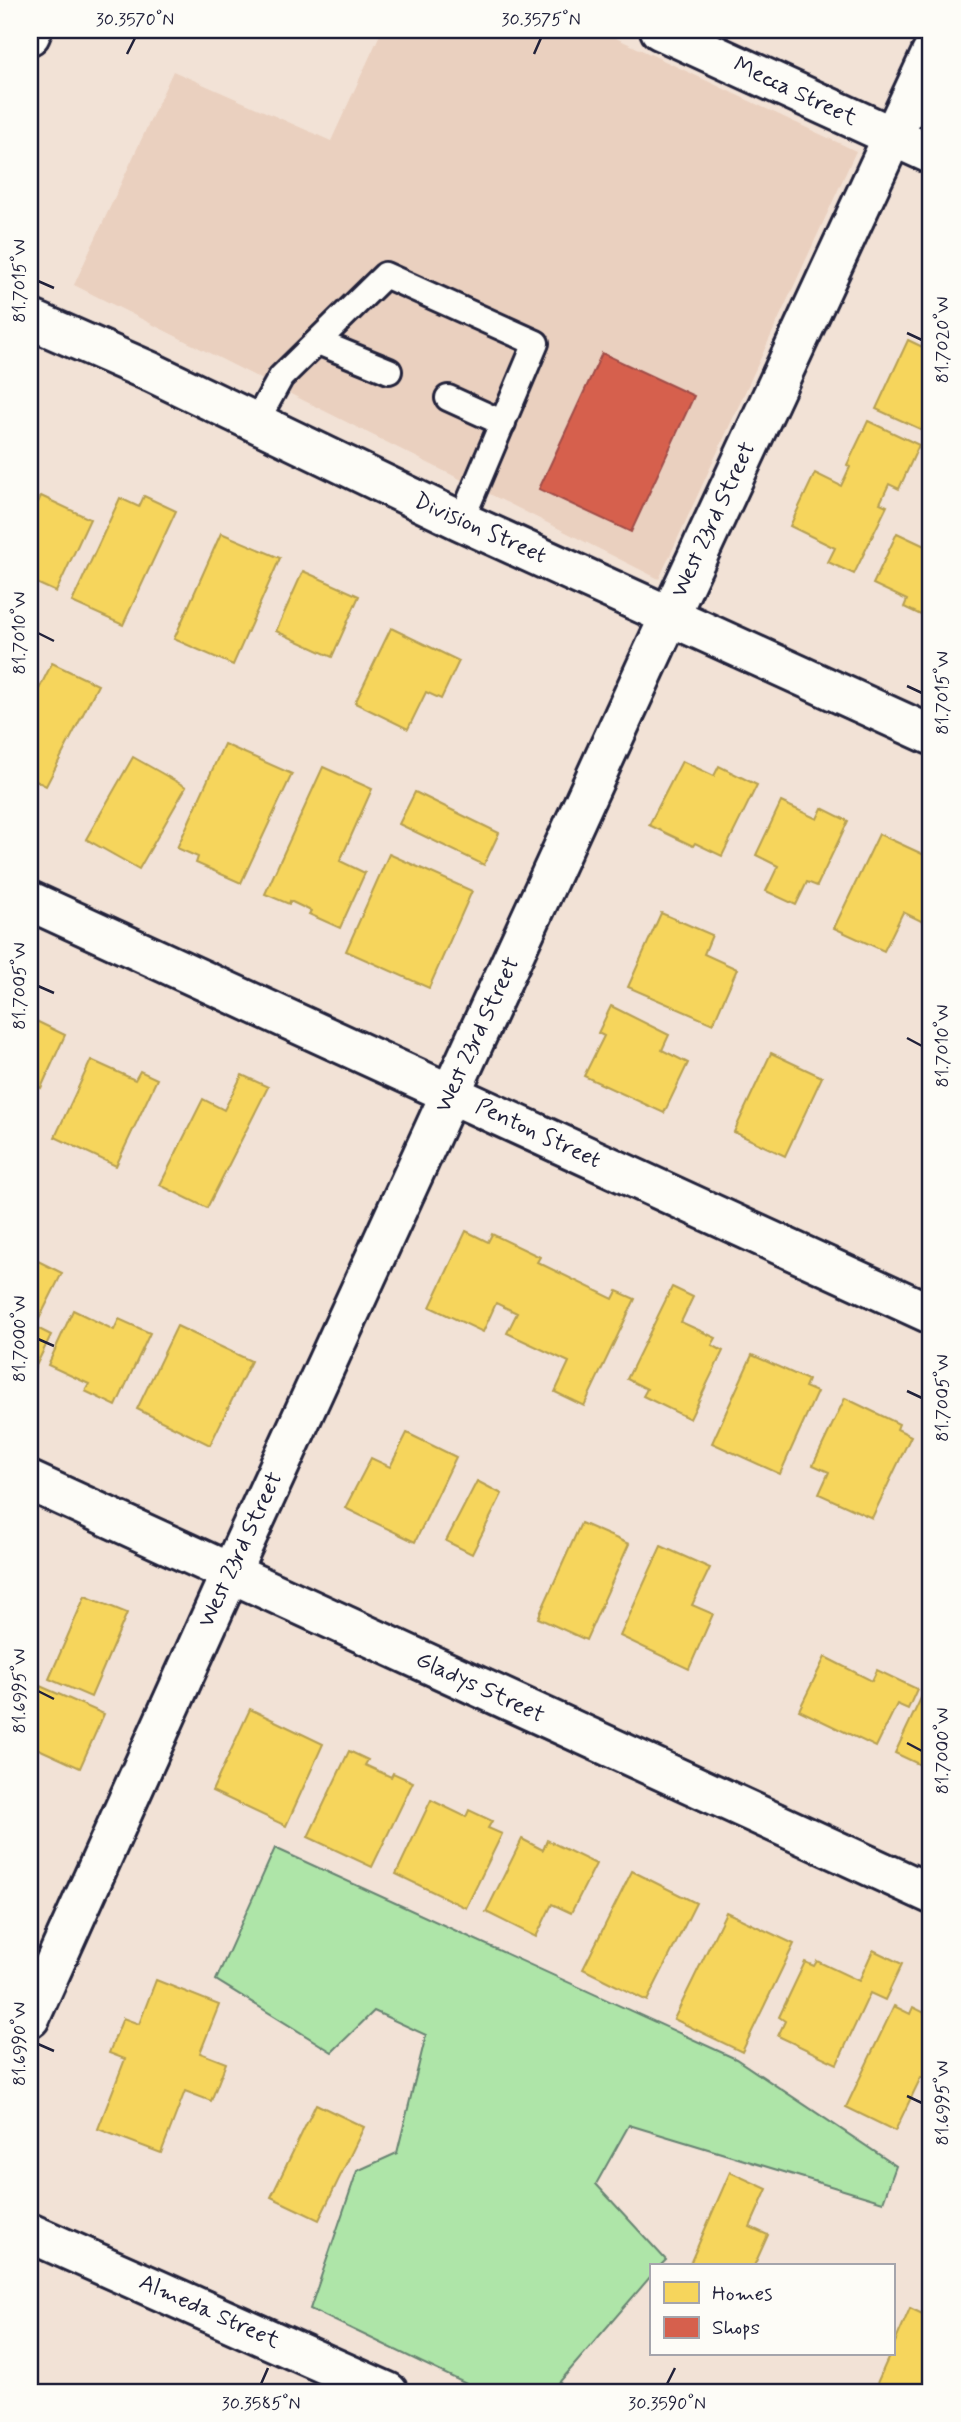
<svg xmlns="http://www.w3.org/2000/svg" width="961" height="2422" viewBox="0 0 961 2422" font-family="Mynerve,sans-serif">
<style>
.built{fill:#ead0bf}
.green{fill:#aee5a8;stroke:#688472;stroke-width:2}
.homes{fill:#f6d55c;stroke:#b69f52;stroke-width:2}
.shops{fill:#d6604d;stroke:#a04d48;stroke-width:2}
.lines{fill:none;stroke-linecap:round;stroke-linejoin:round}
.lane-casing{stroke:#22223b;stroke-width:30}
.street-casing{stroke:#22223b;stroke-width:44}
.secondary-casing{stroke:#22223b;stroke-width:44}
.highway-casing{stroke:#22223b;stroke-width:44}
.lane{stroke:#fdfcf7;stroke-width:24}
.street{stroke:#fdfcf7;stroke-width:38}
.secondary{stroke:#fdfcf7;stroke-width:38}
.highway{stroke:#fdfcf7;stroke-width:38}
.ticks{fill:none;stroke:#22223b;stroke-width:2.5}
.labels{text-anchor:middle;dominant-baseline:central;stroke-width:7;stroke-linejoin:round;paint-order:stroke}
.street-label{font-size:23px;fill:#22223b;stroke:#fdfcf7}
.neatline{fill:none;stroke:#22223b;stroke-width:2.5}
.ticks-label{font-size:18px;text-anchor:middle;fill:#22223b}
</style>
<rect width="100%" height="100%" fill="#f2e2d6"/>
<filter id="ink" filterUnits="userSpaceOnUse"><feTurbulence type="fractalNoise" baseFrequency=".0143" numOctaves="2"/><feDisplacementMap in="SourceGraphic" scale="14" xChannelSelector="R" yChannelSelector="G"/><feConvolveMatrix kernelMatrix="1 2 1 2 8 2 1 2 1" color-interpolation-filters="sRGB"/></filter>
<g filter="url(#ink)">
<polygon class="built" points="382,30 599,30 856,151 659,579 74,285 173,71 331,141"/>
<polygon class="green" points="275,1848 736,2059 896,2166 883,2202 629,2125 596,2184 666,2260 660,2266 651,2266 651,2276 551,2392 483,2392 310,2309 357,2171 397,2153 426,2035 374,2011 332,2052 216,1980"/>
<g class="homes">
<polygon points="908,340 931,351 931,434 876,409"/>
<polygon points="868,421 919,445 899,489 889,484 880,503 887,506 854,574 828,562 835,548 790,526 815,473 841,486 850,467 847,465"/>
<polygon points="41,496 90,519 56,592 30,580 30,519"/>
<polygon points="144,496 176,511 123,625 72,602 120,498 139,507"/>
<polygon points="221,533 280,558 233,665 174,639"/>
<polygon points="897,533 931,549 931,620 904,607 907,600 873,584"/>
<polygon points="303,571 359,596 332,657 276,631"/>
<polygon points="391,628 459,661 441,699 426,692 408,729 355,703"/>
<polygon points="52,663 98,685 46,786 30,778 30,707"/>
<polygon points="224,744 292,774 241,883 196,863 198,857 177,848"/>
<polygon points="133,757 186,787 139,869 86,839"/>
<polygon points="682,761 714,776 719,766 757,785 722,856 695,843 693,846 649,825"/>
<polygon points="323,767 372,789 340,861 365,873 340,928 309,914 311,911 290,901 289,904 265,894"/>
<polygon points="415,792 499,833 484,865 399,824"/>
<polygon points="781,802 817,819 822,808 848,821 817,886 807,882 796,905 766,891 778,866 756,855"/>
<polygon points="879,834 931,858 931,904 923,922 903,912 884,951 834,928"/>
<polygon points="389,854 472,891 429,988 346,951"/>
<polygon points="661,913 712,935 704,954 737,969 713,1024 628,987"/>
<polygon points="611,1006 669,1035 662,1050 688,1063 664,1113 584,1076 604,1036 598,1033"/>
<polygon points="30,1018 65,1035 41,1088 30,1082"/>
<polygon points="771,1053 822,1077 785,1156 734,1132"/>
<polygon points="91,1060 135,1080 140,1071 157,1079 116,1166 55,1137"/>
<polygon points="242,1075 268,1087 207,1208 160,1185 203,1099 224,1110"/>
<polygon points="466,1231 488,1242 492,1234 540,1257 537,1262 613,1299 617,1291 635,1299 584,1406 555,1392 569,1362 507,1333 517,1313 496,1303 483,1332 430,1307"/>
<polygon points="30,1257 62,1273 35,1327 51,1335 30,1378"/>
<polygon points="672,1287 693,1297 681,1322 716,1338 712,1345 723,1351 690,1419 643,1396 647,1389 627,1379"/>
<polygon points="73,1310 114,1330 119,1319 150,1333 116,1406 85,1391 89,1384 48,1365"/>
<polygon points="177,1326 251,1361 210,1445 137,1409"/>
<polygon points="752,1355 808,1380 805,1387 817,1392 780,1474 712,1443"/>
<polygon points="845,1398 899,1424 897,1429 911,1436 872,1518 819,1494 829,1472 813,1465"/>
<polygon points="407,1433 456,1457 415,1542 345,1508 371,1458 390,1467"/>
<polygon points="477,1481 502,1494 472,1554 446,1541"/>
<polygon points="581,1523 629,1544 586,1640 538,1618"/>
<polygon points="661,1546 710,1568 692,1605 713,1614 689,1669 620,1636"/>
<polygon points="85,1596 127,1613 91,1697 49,1679"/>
<polygon points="825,1657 872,1681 877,1670 917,1689 908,1709 897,1704 876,1747 799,1710"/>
<polygon points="929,1681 931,1682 931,1770 895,1753"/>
<polygon points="40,1686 104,1714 80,1768 30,1745 30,1709"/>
<polygon points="250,1709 323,1744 286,1826 212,1791"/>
<polygon points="349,1751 368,1760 365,1765 391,1777 393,1773 413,1782 372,1867 308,1837"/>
<polygon points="431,1800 466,1817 469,1810 492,1821 488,1828 502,1834 466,1908 396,1874"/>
<polygon points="522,1839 543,1850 547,1840 596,1864 571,1913 552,1904 536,1937 486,1912"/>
<polygon points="632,1871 696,1903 647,2001 583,1969"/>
<polygon points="726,1912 794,1944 742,2052 674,2019"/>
<polygon points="873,1950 902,1964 885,2000 870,1993 837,2064 778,2036 785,2021 779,2017 805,1962 814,1966 817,1961 859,1981"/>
<polygon points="156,1980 219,2005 200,2053 226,2063 211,2101 185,2091 161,2153 98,2129 125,2059 109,2053 123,2018 139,2024"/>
<polygon points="894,2006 910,2014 913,2007 931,2016 931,2082 921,2077 895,2131 846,2107"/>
<polygon points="316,2104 364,2127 319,2220 271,2197"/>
<polygon points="730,2172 767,2189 750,2227 768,2235 754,2266 689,2266"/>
<polygon points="910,2308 931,2318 931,2392 873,2392 890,2354 893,2354 893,2347"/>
</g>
<polygon class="shops" points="602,353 694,396 631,532 539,489"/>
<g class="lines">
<g class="lane-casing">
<g id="lane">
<polyline points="318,342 389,371"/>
<polyline points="448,398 503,423"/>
<polyline points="256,422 281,377 385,275 536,343 461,521"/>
</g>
</g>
<g class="street-casing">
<g id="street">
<polyline points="660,30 931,154"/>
<polyline points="30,901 931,1314"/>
<polyline points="30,1481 931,1894"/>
<polyline points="30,2018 230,1574 647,665 931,54"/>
<polyline points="30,2233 388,2392"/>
</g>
</g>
<g class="secondary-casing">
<polyline id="secondary" points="30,319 151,372 461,521 931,735"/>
</g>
<g class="highway-casing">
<polyline id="highway" points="30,35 32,30"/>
</g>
<use href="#lane" class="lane"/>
<use href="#street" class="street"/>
<use href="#secondary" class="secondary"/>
<use href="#highway" class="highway"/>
</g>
</g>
<path class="ticks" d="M127,54l8,-16M534,54l7,-16M38,281l16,7M907,333l15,7M38,633l16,8M907,686l15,7M38,986l16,7M907,1038l15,8M38,1339l16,7M907,1391l15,7M38,1691l16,8M907,1743l15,8M38,2044l16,7M907,2096l15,7M261,2384l7,-16M667,2384l8,-16"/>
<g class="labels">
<g class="street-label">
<text transform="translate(795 92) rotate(25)">Mecca Street</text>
<text transform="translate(714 520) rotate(-65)">West 23rd Street</text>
<text transform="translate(480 529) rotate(24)">Division Street</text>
<text transform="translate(478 1035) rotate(-65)">West 23rd Street</text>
<text transform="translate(538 1134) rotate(25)">Penton Street</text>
<text transform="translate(241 1550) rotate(-65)">West 23rd Street</text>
<text transform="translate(480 1688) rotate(25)">Gladys Street</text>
<text transform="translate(209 2312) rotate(24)">Almeda Street</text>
</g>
</g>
<rect width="961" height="2422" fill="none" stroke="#fdfcf7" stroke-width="77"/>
<rect x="650" y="2264" width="245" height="91" fill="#fdfcf7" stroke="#a5a5ac" stroke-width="2"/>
<rect x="664" y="2282" width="35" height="21" fill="#f6d55c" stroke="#a5a5ac" stroke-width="2"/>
<text x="712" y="2300" font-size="21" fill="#22223b">Homes</text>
<rect x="664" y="2317" width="35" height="21" fill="#d6604d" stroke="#a5a5ac" stroke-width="2"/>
<text x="712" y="2334" font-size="21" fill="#22223b">Shops</text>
<rect x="38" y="38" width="884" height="2346" class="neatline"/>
<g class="ticks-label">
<text x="135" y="25">30.3570°N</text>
<text x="541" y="25">30.3575°N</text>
<text transform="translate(19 281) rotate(-90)" y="6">81.7015°W</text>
<text transform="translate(942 340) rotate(-90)" y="6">81.7020°W</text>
<text transform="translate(19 633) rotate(-90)" y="6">81.7010°W</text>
<text transform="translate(942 693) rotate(-90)" y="6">81.7015°W</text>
<text transform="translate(19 986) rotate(-90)" y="6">81.7005°W</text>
<text transform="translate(942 1046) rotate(-90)" y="6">81.7010°W</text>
<text transform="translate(19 1339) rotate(-90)" y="6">81.7000°W</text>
<text transform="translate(942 1398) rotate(-90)" y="6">81.7005°W</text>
<text transform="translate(19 1691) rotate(-90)" y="6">81.6995°W</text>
<text transform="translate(942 1751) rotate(-90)" y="6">81.7000°W</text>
<text transform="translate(19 2044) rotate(-90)" y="6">81.6990°W</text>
<text transform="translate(942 2103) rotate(-90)" y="6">81.6995°W</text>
<text x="261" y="2409">30.3585°N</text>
<text x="667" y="2409">30.3590°N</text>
</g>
</svg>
